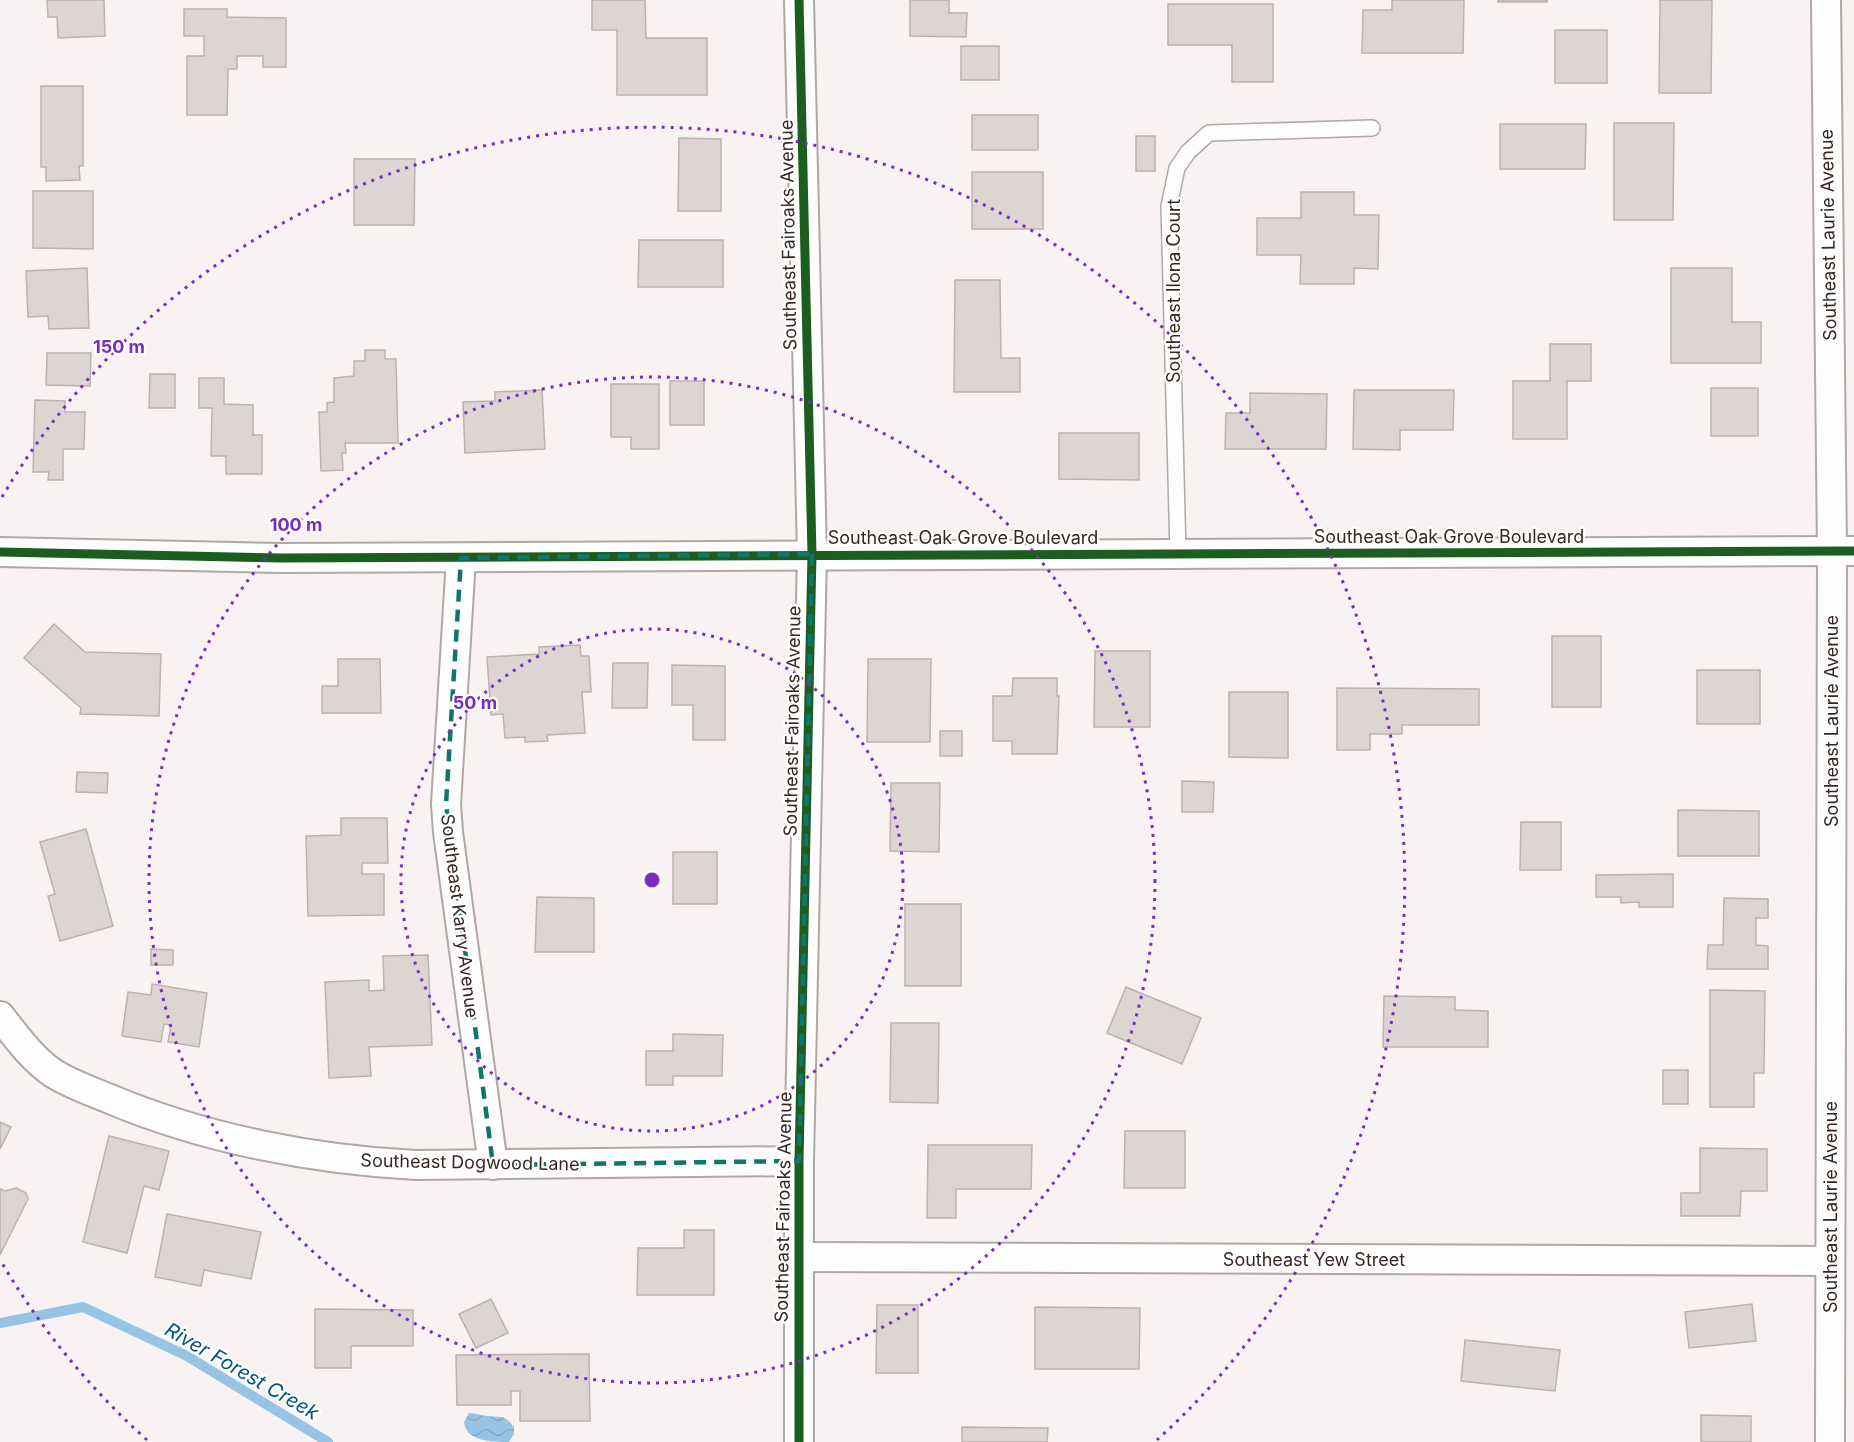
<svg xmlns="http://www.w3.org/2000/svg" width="1854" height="1442" viewBox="0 0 1854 1442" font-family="Inter,sans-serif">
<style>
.water{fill:url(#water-waves)}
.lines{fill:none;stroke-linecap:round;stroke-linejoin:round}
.stream{stroke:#98c4e3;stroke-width:10}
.building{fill:#ded4d1;stroke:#bbb2b0;stroke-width:1.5}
.service-casing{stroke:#b0a8a5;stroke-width:18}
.minor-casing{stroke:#b0a8a5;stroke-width:32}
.service{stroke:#fefdfd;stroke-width:15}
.minor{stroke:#fefdfd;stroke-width:28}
.cycleway-casing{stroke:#fff;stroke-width:13}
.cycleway{stroke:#1b5e20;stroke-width:9}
.marked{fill:none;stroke:#0f766e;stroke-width:4.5;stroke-dasharray:12 8;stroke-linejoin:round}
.ring{fill:none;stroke:#7b2cbf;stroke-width:3;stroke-dasharray:3 6}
.labels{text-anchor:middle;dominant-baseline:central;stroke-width:4.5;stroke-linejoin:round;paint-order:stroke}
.street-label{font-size:18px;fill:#362723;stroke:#fff}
.water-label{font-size:20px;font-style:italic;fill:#00557f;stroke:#fff}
.centre{fill:#7b2cbf;stroke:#fff;stroke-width:3}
.ring-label{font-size:18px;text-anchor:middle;font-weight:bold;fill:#7b2cbf;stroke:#fff;stroke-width:4.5;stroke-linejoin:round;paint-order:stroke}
</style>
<defs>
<pattern id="water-waves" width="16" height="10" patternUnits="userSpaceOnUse" patternTransform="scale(1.5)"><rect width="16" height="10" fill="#98c4e3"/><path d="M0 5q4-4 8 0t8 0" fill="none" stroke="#84a8c2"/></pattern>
</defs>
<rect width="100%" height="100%" fill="#f8f3f2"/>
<path class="water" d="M469,1413c8,0 13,3 19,3 15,2 16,-2 26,11v7l-5,8c-16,0 -43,0 -45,-20z"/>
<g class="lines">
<polyline class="stream" points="0,1323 83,1307 187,1356 328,1442"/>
</g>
<g class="building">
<polygon points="47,0 104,0 105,36 58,38 57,17 48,17"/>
<polygon points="592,0 645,0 646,38 707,38 707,95 617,95 617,30 592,30"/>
<polygon points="910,0 949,0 949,13 967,13 966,37 910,36"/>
<polygon points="1392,0 1464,0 1463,53 1362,53 1363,10 1392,10"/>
<rect x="1498" y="0" width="49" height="2"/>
<polygon points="1660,0 1712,0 1711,93 1659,93"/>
<polygon points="1168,4 1273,4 1273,82 1232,82 1232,45 1168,45"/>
<polygon points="184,9 227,9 227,17 286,18 286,67 263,67 263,56 237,56 237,69 228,69 227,115 187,115 187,56 204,56 204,36 184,36"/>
<rect x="1555" y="30" width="52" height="53"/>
<rect x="961" y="46" width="38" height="34"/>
<polygon points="41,86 83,86 83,166 79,166 80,180 46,181 46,167 41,167"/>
<rect x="972" y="115" width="66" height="35"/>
<polygon points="1614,123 1674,123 1673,220 1614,220"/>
<polygon points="1500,124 1586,124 1585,169 1500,169"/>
<rect x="1136" y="136" width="19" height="35"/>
<polygon points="679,138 721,139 721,211 678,211"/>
<polygon points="354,159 415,159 414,225 354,225"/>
<rect x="972" y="172" width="71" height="57"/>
<polygon points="33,191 93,191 93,249 33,248"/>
<polygon points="1301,192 1354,192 1354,215 1379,215 1378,269 1354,268 1354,284 1300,284 1301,255 1257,255 1257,218 1301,218"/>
<polygon points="639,240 723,240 723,287 638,287"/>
<polygon points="87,268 89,328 49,329 48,316 28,317 26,271"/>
<polygon points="1671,268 1732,268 1732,322 1761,322 1761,363 1671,363"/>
<polygon points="955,280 1000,280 1001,358 1020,358 1020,392 954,392"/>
<polygon points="1550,344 1591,344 1591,381 1567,381 1567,439 1513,439 1513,381 1550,381"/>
<polygon points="365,350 385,350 385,359 396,359 398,443 345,443 346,453 342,453 343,470 321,471 319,412 327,412 327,403 334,402 334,378 354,376 354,361 365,361"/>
<polygon points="47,353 91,353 90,386 46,385"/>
<polygon points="150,374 175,374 175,408 149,408"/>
<polygon points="199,378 224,378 224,404 253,405 253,435 262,435 262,474 226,474 226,456 211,456 212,408 199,408"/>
<rect x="670" y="381" width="34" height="44"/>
<polygon points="611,384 659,384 659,449 631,449 631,437 611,437"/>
<rect x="1711" y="388" width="47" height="48"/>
<polygon points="542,390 545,449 465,453 463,402 495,401 495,392"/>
<polygon points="1354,390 1454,390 1453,430 1400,430 1400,450 1353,449"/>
<polygon points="1250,393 1327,394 1326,449 1225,449 1226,413 1250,413"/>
<polygon points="35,400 65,401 65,412 85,412 84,449 63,449 63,480 48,480 49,472 33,472"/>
<polygon points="1059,433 1139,433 1139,480 1059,479"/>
<polygon points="54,624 85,652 161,654 159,716 80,714 81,708 24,658"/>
<rect x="1552" y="636" width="49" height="71"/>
<polygon points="580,645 581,656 589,656 591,692 582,692 585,733 547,735 548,741 525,742 525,737 505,738 503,714 491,715 487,657 539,654 539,647"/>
<polygon points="1095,651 1150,651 1150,727 1094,727"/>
<polygon points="338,659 380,659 381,713 322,713 322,686 338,686"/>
<polygon points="868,659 931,659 930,742 867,742"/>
<polygon points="613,663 648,663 647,708 612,708"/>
<polygon points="672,665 725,666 725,740 693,740 693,705 672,705"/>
<rect x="1697" y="670" width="63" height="54"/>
<polygon points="1013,678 1057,678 1057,696 1059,696 1057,754 1012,754 1012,741 993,741 993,696 1012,696"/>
<polygon points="1337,688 1479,689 1479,725 1402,725 1402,734 1370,734 1370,750 1337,750"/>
<polygon points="1229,692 1288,692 1288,758 1229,757"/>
<rect x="940" y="731" width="22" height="25"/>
<polygon points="77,772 108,773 107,793 76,792"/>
<polygon points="1182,781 1214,782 1213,812 1182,812"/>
<polygon points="891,783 940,783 939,852 890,851"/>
<polygon points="1678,810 1759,811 1759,856 1678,856"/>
<polygon points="341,818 387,818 388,863 362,863 362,874 384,874 384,915 308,916 306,836 341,835"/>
<polygon points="1521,822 1561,822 1561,870 1520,870"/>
<polygon points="86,829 113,926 60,941 48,896 55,894 40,842"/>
<rect x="673" y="852" width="44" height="52"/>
<polygon points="1673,874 1673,907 1639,907 1639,902 1621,903 1621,897 1596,897 1596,875"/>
<polygon points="537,897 594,898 594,952 535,952"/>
<polygon points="1724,898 1768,899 1768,918 1756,918 1756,945 1768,946 1768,969 1707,969 1708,945 1723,945"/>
<rect x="905" y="904" width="56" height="82"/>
<polygon points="151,949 173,950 173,965 151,965"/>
<polygon points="428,955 432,1045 369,1047 371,1076 329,1078 325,982 369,980 369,991 384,990 383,956"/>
<polygon points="152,984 207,993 199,1047 168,1042 171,1025 164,1024 161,1042 122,1036 128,992 151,995"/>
<polygon points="1126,987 1201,1018 1182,1064 1107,1033"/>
<polygon points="1710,990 1765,991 1764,1073 1754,1073 1754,1107 1710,1107"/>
<polygon points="1384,996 1455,997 1455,1010 1488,1011 1488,1047 1383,1047"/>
<polygon points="891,1023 939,1023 938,1103 890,1102"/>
<polygon points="673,1034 723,1035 722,1076 673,1076 673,1085 646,1085 646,1051 673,1051"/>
<rect x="1663" y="1070" width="25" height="34"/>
<polygon points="0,1122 11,1127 0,1149"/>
<polygon points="1125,1131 1185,1131 1185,1188 1124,1188"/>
<polygon points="109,1136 169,1151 159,1190 144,1186 127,1253 83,1242"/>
<polygon points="928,1145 1032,1145 1031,1189 956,1189 956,1218 927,1218"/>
<polygon points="1700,1148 1767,1149 1767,1191 1741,1191 1740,1216 1681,1216 1681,1193 1700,1193"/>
<polygon points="16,1188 26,1193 28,1199 0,1255 0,1189 5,1191"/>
<polygon points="167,1214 261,1232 251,1279 204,1270 201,1286 155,1277"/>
<polygon points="684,1230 714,1230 714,1295 637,1295 638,1248 684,1248"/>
<polygon points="491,1299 508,1333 476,1348 459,1314"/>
<polygon points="1752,1304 1756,1341 1689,1348 1685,1312"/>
<polygon points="877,1305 918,1305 918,1373 876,1373"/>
<polygon points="1035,1307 1140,1308 1139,1369 1035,1369"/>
<polygon points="315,1309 413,1310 413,1346 351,1346 351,1368 315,1368"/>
<polygon points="1465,1340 1560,1350 1555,1391 1461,1381"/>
<polygon points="589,1354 590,1421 520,1421 520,1391 511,1391 511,1405 457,1405 456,1355"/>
<polygon points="1701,1415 1751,1416 1751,1442 1701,1442"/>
<polygon points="962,1427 1048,1428 1047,1442 962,1442"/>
</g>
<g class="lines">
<g class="service-casing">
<polyline id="service" points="1178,553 1169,206 1177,168 1188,152 1209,133 1372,128"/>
</g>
<g class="minor-casing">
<g id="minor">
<polyline points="1826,0 1832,551 1830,1442"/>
<polyline points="0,552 281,558 1854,551"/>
<polyline points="461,558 446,804 448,832 493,1165"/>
<path d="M0,1016c16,20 31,42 53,57 17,11 38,18 57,26 95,40 205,61 306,66l383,-4"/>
<polyline points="798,1257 1830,1261"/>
<polyline points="799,1442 799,1161 812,554 799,0"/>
</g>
</g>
<use href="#service" class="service"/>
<use href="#minor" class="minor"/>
<g class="cycleway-casing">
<g id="cycleway">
<polyline points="0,552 281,558 1854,551"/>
<polyline points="799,1442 799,1161 812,554 799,0"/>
</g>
</g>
<use href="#cycleway" class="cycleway"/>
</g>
<path class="marked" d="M812,554l-13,607 -306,4 -47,-361 15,-246z"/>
<g class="ring">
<circle cx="652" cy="880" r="251"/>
<circle cx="652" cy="880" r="503"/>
<path d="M147 1440A754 754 0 0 1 2 1263M2 497A754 754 0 1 1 1157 1440"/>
</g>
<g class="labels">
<g class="street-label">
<text transform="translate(788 235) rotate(-91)">Southeast Fairoaks Avenue</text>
<text transform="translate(1828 235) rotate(-91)">Southeast Laurie Avenue</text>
<text transform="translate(1173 291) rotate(-90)">Southeast Ilona Court</text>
<text x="1449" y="536">Southeast Oak Grove Boulevard</text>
<text x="963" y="537">Southeast Oak Grove Boulevard</text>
<text transform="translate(792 721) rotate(-89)">Southeast Fairoaks Avenue</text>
<text transform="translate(1831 721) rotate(-90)">Southeast Laurie Avenue</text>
<text transform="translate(460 916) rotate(83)">Southeast Karry Avenue</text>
<text transform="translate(470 1162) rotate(1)">Southeast Dogwood Lane</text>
<text transform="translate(783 1207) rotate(-89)">Southeast Fairoaks Avenue</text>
<text transform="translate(1830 1207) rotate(-90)">Southeast Laurie Avenue</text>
<text x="1314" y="1259">Southeast Yew Street</text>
</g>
<g class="water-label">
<text transform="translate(242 1371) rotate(30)">River Forest Creek</text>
</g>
</g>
<circle cx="652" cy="880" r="9" class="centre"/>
<g class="ring-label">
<text x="119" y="353">150 m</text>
<text x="296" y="531">100 m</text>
<text x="475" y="709">50 m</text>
</g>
</svg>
